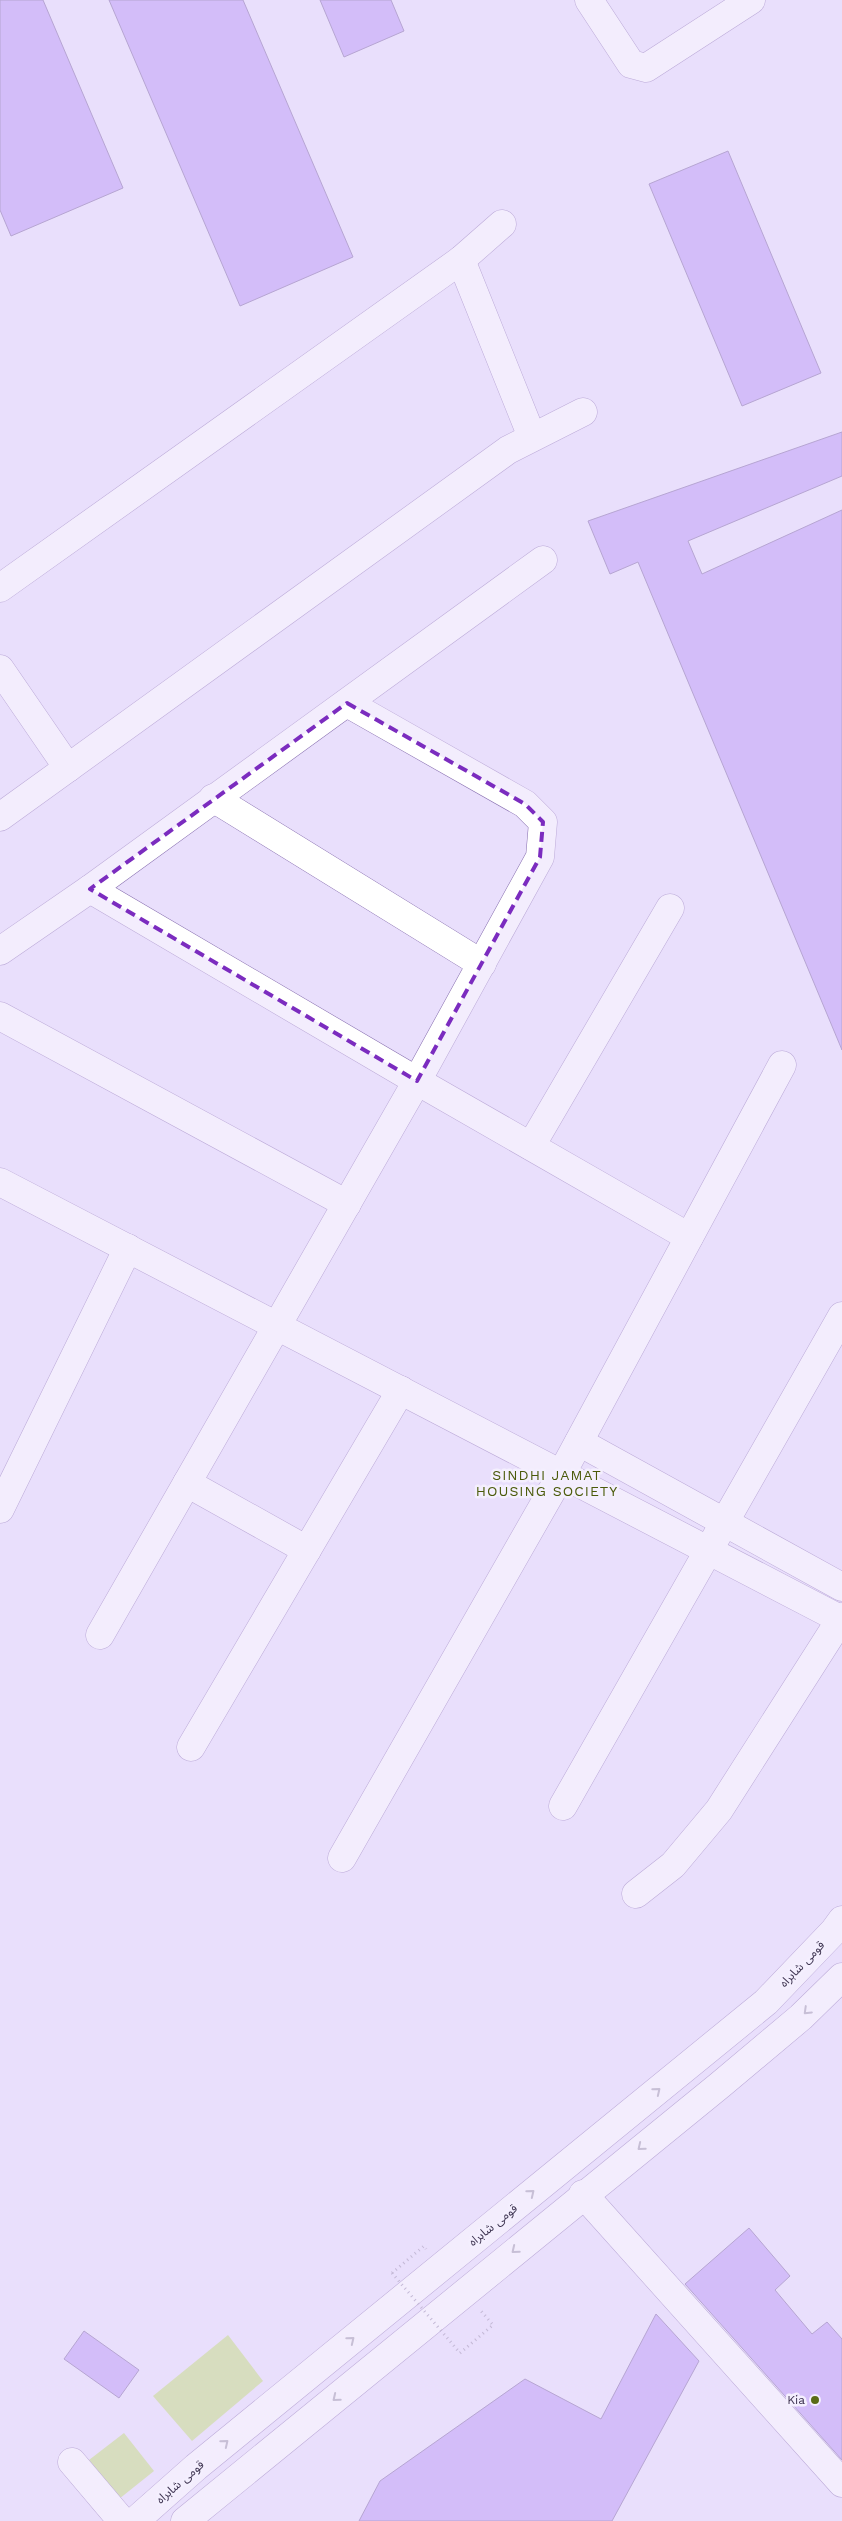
<svg xmlns="http://www.w3.org/2000/svg" width="842" height="2521" viewBox="0 0 842 2521" font-family="'Work Sans','Noto Sans Arabic',sans-serif">
<style>
.green{fill:#c2db75}
.building{fill:#b995f5;stroke:#7860a0}
.lines{fill:none;stroke-linecap:round;stroke-linejoin:round}
.minor-casing{stroke:#856cae;stroke-width:29}
.highway-casing{stroke:#856cae;stroke-width:29}
.path{stroke:#968ca9;stroke-width:3;stroke-dasharray:1 4;stroke-linecap:butt}
.minor{stroke:#fff;stroke-width:28}
.highway{stroke:#fff;stroke-width:28}
.path-bridge{stroke:#968ca9;stroke-width:3;stroke-dasharray:1 4;stroke-linecap:butt}
.oneway{stroke:#9e99a8}
.marked{fill:none;stroke:#7b2cbf;stroke-width:4;stroke-dasharray:10 6;stroke-linejoin:round}
.poi-dot{fill:#5a6b16;stroke:#f4effe;stroke-width:2}
.labels{text-anchor:middle;dominant-baseline:central;stroke-width:5;stroke-linejoin:round;paint-order:stroke}
.street-label{font-size:12px;fill:#3d3350;stroke:#f4effe}
.poi-label{font-size:12px;fill:#3d3350;stroke:#f4effe;text-anchor:end}
.neighbourhood-label{font-size:14px;letter-spacing:1px;fill:#4b5a0a;stroke:#f4effe}
</style>
<rect width="100%" height="100%" fill="#e9dffc"/>
<g class="green">
<polygon points="228,2335 263,2381 192,2441 153,2396"/>
<polygon points="124,2433 154,2471 119,2499 89,2460"/>
</g>
<g class="building">
<polygon points="0,0 43,0 123,188 11,236 0,210"/>
<polygon points="109,0 243,0 353,257 240,306"/>
<polygon points="320,0 391,0 404,31 344,57"/>
<polygon points="728,151 821,373 742,406 649,184"/>
<polygon points="842,432 842,476 688,541 702,574 842,510 842,1050 638,562 610,574 588,521"/>
<polygon points="749,2228 790,2276 775,2290 812,2334 827,2322 842,2339 842,2460 685,2284"/>
<polygon points="656,2314 699,2361 612,2521 359,2521 380,2481 525,2379 601,2419"/>
<polygon points="84,2331 139,2370 119,2398 64,2359"/>
</g>
<g class="lines">
<g class="minor-casing">
<g id="minor">
<polyline points="589,0 631,64 646,68 751,0"/>
<polyline points="461,260 532,437"/>
<polyline points="0,588 461,260 502,224"/>
<polyline points="0,669 68,768"/>
<polyline points="213,798 482,964"/>
<polyline points="0,817 508,450 583,412"/>
<polyline points="90,889 417,1081 689,1237"/>
<polyline points="0,951 90,889 543,560"/>
<polyline points="0,1016 347,1204"/>
<polyline points="531,1146 670,908"/>
<polyline points="0,1182 842,1620"/>
<polyline points="579,1442 842,1587"/>
<polyline points="187,1483 307,1550"/>
<polyline points="0,1509 128,1248"/>
<polyline points="100,1635 417,1081 540,857 543,822 525,804 347,703"/>
<polyline points="191,1747 401,1390"/>
<polyline points="563,1806 842,1316"/>
<polyline points="342,1858 562,1473 782,1065"/>
<polyline points="636,1894 673,1865 719,1810 842,1617"/>
<polyline points="583,2194 842,2483"/>
<polyline points="72,2462 122,2521"/>
</g>
</g>
<g class="highway-casing">
<g id="highway">
<polyline points="135,2521 196,2467 766,2002 834,1931 842,1920"/>
<polyline points="185,2521 720,2085 801,2017 842,1977"/>
</g>
</g>
<g class="path">
<polyline points="392,2273 424,2246 426,2249"/>
<polyline points="460,2353 493,2325 481,2311"/>
</g>
<use href="#minor" class="minor"/>
<use href="#highway" class="highway"/>
<polyline class="path-bridge" points="392,2273 460,2353"/>
</g>
<defs><path id="oneway-chevron" d="M-2-3.5L2.5 0L-2 3.5" fill="none" stroke-width="1.6" stroke-linecap="round" stroke-linejoin="round" transform="scale(1.25)"/></defs>
<g class="oneway">
<use href="#oneway-chevron" transform="translate(807 2011) rotate(136)"/>
<use href="#oneway-chevron" transform="translate(657 2091) rotate(-39)"/>
<use href="#oneway-chevron" transform="translate(641 2147) rotate(141)"/>
<use href="#oneway-chevron" transform="translate(531 2193) rotate(-39)"/>
<use href="#oneway-chevron" transform="translate(515 2250) rotate(141)"/>
<use href="#oneway-chevron" transform="translate(351 2340) rotate(-39)"/>
<use href="#oneway-chevron" transform="translate(336 2398) rotate(141)"/>
<use href="#oneway-chevron" transform="translate(225 2443) rotate(-39)"/>
</g>
<path d="M0 0H842V2521H0ZM347,703l178,101 18,18 -3,35 -123,224 -327,-192z" fill="#e9dffc" fill-opacity=".55" fill-rule="evenodd"/>
<path class="marked" d="M347,703l178,101 18,18 -3,35 -123,224 -327,-192z"/>
<circle class="poi-dot" cx="815" cy="2400" r="5"/>
<g class="labels">
<g class="street-label">
<text transform="translate(802 1964) rotate(-46)">قومی شاہراہ</text>
<text transform="translate(493 2225) rotate(-39)">قومی شاہراہ</text>
<text transform="translate(180 2482) rotate(-41)">قومی شاہراہ</text>
</g>
<g class="poi-label">
<text x="805" y="2400">Kia</text>
</g>
<g class="neighbourhood-label">
<text x="547" y="1475">SINDHI JAMAT<tspan x="547" dy="16">HOUSING SOCIETY</tspan></text>
</g>
</g>
</svg>
